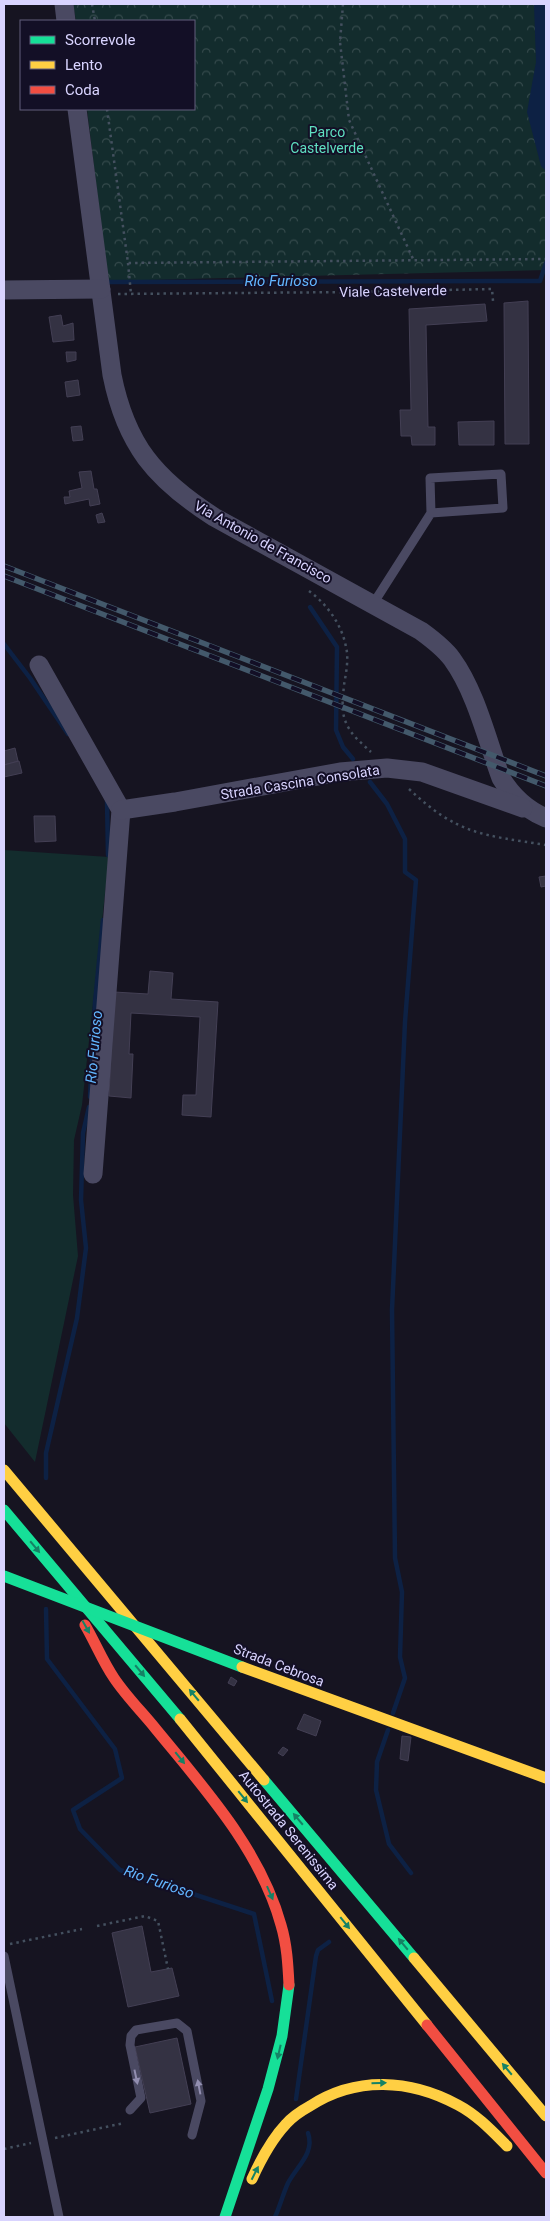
<svg xmlns="http://www.w3.org/2000/svg" width="550" height="2221" viewBox="0 0 550 2221" font-family="Roboto,sans-serif">
<style>
.green{fill:#132c2d}
.forest{fill:url(#forest-crowns)}
.water{fill:#0d2144}
.lines{fill:none;stroke-linecap:round;stroke-linejoin:round}
.stream{stroke:#0d2144;stroke-width:4.5}
.building{fill:#343243;stroke:#433f54}
.path{stroke:#44505f;stroke-width:2.5;stroke-dasharray:2.5 4;stroke-linecap:butt}
.lane{stroke:#4a4962;stroke-width:9}
.street{stroke:#4a4962;stroke-width:19}
.fast{stroke:#16e098;stroke-width:11}
.slow{stroke:#ffcf43;stroke-width:11}
.jam{stroke:#f24e42;stroke-width:11}
.rail-casing{stroke:#43596b;stroke-width:5.5}
.rail{stroke:#130f26;stroke-width:4;stroke-dasharray:11;stroke-linecap:butt}
.fast-bridge{stroke:#16e098;stroke-width:11}
.slow-bridge{stroke:#ffcf43;stroke-width:11}
.oneway{fill:#158265}
.oneway2{fill:#928eb0}
.labels{text-anchor:middle;dominant-baseline:central;stroke-width:4;stroke-linejoin:round;paint-order:stroke}
.park-label{font-size:14px;fill:#5fe0c0;stroke:#130f26}
.street-label{font-size:14px;fill:#d9d4ff;stroke:#130f26}
.water-label{font-size:15px;font-style:italic;fill:#62b6ff;stroke:#130f26}
</style>
<defs>
<pattern id="forest-crowns" width="20" height="18" patternUnits="userSpaceOnUse" patternTransform="scale(1.25)"><rect width="20" height="18" fill="#132c2d"/><path d="M2 6a3 3 0 1 1 6 0M12 15a3 3 0 1 1 6 0" fill="none" stroke="#354a4c"/></pattern>
</defs>
<rect width="100%" height="100%" fill="#161421"/>
<polygon class="green" points="4,850 109,857 82,1105 74,1140 73,1195 78,1256 35,1462 4,1423"/>
<polygon class="forest" points="73,4 546,4 546,270 108,281 87,109 194,109 194,21 76,21"/>
<polygon class="water" points="534,4 546,4 546,171 541,166 527,112 536,62"/>
<g class="lines">
<g class="stream">
<polyline points="105,282 540,281 546,263"/>
<polyline points="310,607 337,647 336,730 343,747 353,759"/>
<polyline points="4,644 30,678 68,734"/>
<polyline points="370,782 387,804 405,839 405,872 416,880 405,1022 392,1310 395,1558 402,1592 400,1657 405,1678 393,1713"/>
<polyline points="107,800 108,855"/>
<polyline points="90,1097 95,1003 103,920"/>
<polyline points="46,1478 46,1453 77,1318 86,1248 81,1200 83,1133 89,1107"/>
<polyline points="46,1609 47,1659 115,1749 122,1778 73,1810 80,1829 120,1870 254,1914 272,2001"/>
<polyline points="388,1730 377,1762 376,1790 389,1844 411,1873"/>
<polyline points="296,2099 316,1956 318,1950 329,1942"/>
<path d="M275,2217c5,-11 8,-23 13,-34 9,-17 27,-30 20,-50"/>
</g>
</g>
<g class="building">
<polygon points="528,301 529,444 505,444 504,303"/>
<polygon points="485,304 487,321 426,325 428,427 435,427 435,445 412,445 411,436 401,436 400,410 411,410 409,309"/>
<polygon points="61,315 63,326 73,323 74,340 53,342 49,317"/>
<polygon points="66,352 76,352 76,360 67,362"/>
<polygon points="78,380 80,395 67,397 65,382"/>
<polygon points="494,421 494,445 459,445 458,422"/>
<polygon points="81,426 83,440 73,441 71,427"/>
<polygon points="91,471 94,489 97,489 100,504 90,506 89,499 65,504 64,497 70,497 69,491 82,488 79,472"/>
<polygon points="102,513 105,522 98,523 96,515"/>
<polygon points="15,748 18,761 4,765 4,751"/>
<polygon points="19,761 22,773 4,777 4,765"/>
<polygon points="34,816 55,816 56,841 35,842"/>
<polygon points="546,876 546,886 541,887 539,877"/>
<polygon points="150,971 173,973 171,999 218,1002 211,1117 182,1115 183,1095 196,1095 200,1017 131,1013 129,1054 133,1054 131,1098 109,1096 114,992 148,994"/>
<polygon points="231,1677 237,1681 234,1686 228,1683"/>
<polygon points="304,1714 321,1721 316,1736 297,1729"/>
<polygon points="402,1736 411,1737 408,1761 400,1759"/>
<polygon points="283,1747 288,1750 283,1756 278,1753"/>
<polygon points="142,1926 151,1972 172,1968 179,1996 128,2007 112,1933"/>
<polygon points="177,2038 191,2104 150,2113 135,2047"/>
</g>
<g class="lines">
<g class="path">
<polyline points="92,4 95,21"/>
<polyline points="343,4 340,42 349,120 414,261"/>
<polyline points="107,109 128,263 546,259"/>
<polyline points="128,263 131,294"/>
<polyline points="118,294 354,292 492,289 493,301"/>
<path d="M309,591c18,13 33,34 37,56 3,12 0,26 -2,38 -1,12 -3,24 1,35 4,13 16,23 26,32"/>
<path d="M409,789c49,46 74,46 137,56"/>
<polyline points="97,1926 145,1916 158,1921 168,1969"/>
<polyline points="10,1944 82,1929"/>
<polyline points="55,2138 124,2123"/>
<polyline points="4,2149 31,2143"/>
</g>
<g class="lane">
<polyline points="373,604 431,513 430,478 501,474 503,508 431,513"/>
<polyline points="4,1956 59,2217"/>
<polyline points="130,2110 141,2098 130,2045 131,2036 136,2030 177,2023 187,2031 201,2101 192,2135"/>
</g>
<g class="street">
<polyline points="64,4 66,21"/>
<path d="M77,109l35,266c14,70 43,104 102,142l207,114c11,8 23,17 31,28 24,33 35,81 49,119 11,18 26,32 45,40"/>
<polyline points="4,290 101,289"/>
<polyline points="39,665 121,810 93,1174"/>
<polyline points="121,810 175,802 340,772 387,768 422,772 523,808"/>
</g>
<g class="fast">
<polyline points="4,1510 180,1719"/>
<polyline points="264,1780 414,1958"/>
<polyline points="225,2217 268,2089 282,2036 289,1985"/>
</g>
<g class="slow">
<polyline points="4,1470 264,1780"/>
<polyline points="180,1719 427,2025"/>
<polyline points="414,1958 546,2116"/>
<path d="M252,2179c9,-20 19,-39 34,-55 7,-8 15,-13 24,-18 46,-30 100,-27 148,-1 19,10 34,26 49,41"/>
</g>
<g class="jam">
<path d="M85,1625c10,17 18,37 29,53 12,18 28,34 41,50 49,60 105,121 126,197 6,20 7,40 8,60"/>
<polyline points="427,2025 546,2173"/>
</g>
<g class="rail-casing">
<g id="rail">
<polyline points="4,566 546,776"/>
<polyline points="4,576 546,786"/>
</g>
</g>
<use href="#rail" class="rail"/>
<polyline class="fast-bridge" points="4,1576 242,1667"/>
<polyline class="slow-bridge" points="242,1667 546,1778"/>
</g>
<defs><path id="oneway-solid" d="M-6-.8H1V-3.2L6.5 0L1 3.2V.8H-6Z" transform="scale(1.25)"/></defs>
<g class="oneway">
<use href="#oneway-solid" transform="translate(35 1547) rotate(50)"/>
<use href="#oneway-solid" transform="translate(86 1627) rotate(61)"/>
<use href="#oneway-solid" transform="translate(140 1671) rotate(50)"/>
<use href="#oneway-solid" transform="translate(194 1695) rotate(-130)"/>
<use href="#oneway-solid" transform="translate(180 1758) rotate(51)"/>
<use href="#oneway-solid" transform="translate(243 1797) rotate(51)"/>
<use href="#oneway-solid" transform="translate(298 1819) rotate(-130)"/>
<use href="#oneway-solid" transform="translate(270 1893) rotate(66)"/>
<use href="#oneway-solid" transform="translate(345 1923) rotate(51)"/>
<use href="#oneway-solid" transform="translate(403 1944) rotate(-130)"/>
<use href="#oneway-solid" transform="translate(279 2052) rotate(103)"/>
<use href="#oneway-solid" transform="translate(507 2069) rotate(-130)"/>
<use href="#oneway-solid" transform="translate(379 2083) rotate(-2)"/>
<use href="#oneway-solid" transform="translate(255 2173) rotate(-63)"/>
</g>
<g class="oneway2">
<use href="#oneway-solid" transform="translate(136 2077) rotate(78)"/>
<use href="#oneway-solid" transform="translate(199 2087) rotate(-101)"/>
</g>
<g class="labels">
<g class="park-label">
<text x="327" y="132">Parco<tspan x="327" dy="16">Castelverde</tspan></text>
</g>
<g class="street-label">
<text transform="translate(393 291) rotate(-1)">Viale Castelverde</text>
<text transform="translate(263 542) rotate(29)">Via Antonio de Francisco</text>
<text transform="translate(300 782) rotate(-9)">Strada Cascina Consolata</text>
<text transform="translate(279 1665) rotate(21)">Strada Cebrosa</text>
<text transform="translate(289 1830) rotate(51)">Autostrada Serenissima</text>
</g>
<g class="water-label">
<text x="281" y="281">Rio Furioso</text>
<text transform="translate(94 1047) rotate(-85)">Rio Furioso</text>
<text transform="translate(159 1882) rotate(19)">Rio Furioso</text>
</g>
</g>
<rect width="550" height="2221" fill="none" stroke="#d9d4ff" stroke-width="10"/>
<rect x="20" y="20" width="175" height="90" fill="#130f26" stroke="#625e7d"/>
<rect x="30" y="36" width="25" height="8" fill="#16e098" stroke="#625e7d"/>
<text x="65" y="45" font-size="15" fill="#d9d4ff">Scorrevole</text>
<rect x="30" y="61" width="25" height="8" fill="#ffcf43" stroke="#625e7d"/>
<text x="65" y="70" font-size="15" fill="#d9d4ff">Lento</text>
<rect x="30" y="86" width="25" height="8" fill="#f24e42" stroke="#625e7d"/>
<text x="65" y="95" font-size="15" fill="#d9d4ff">Coda</text>
</svg>
